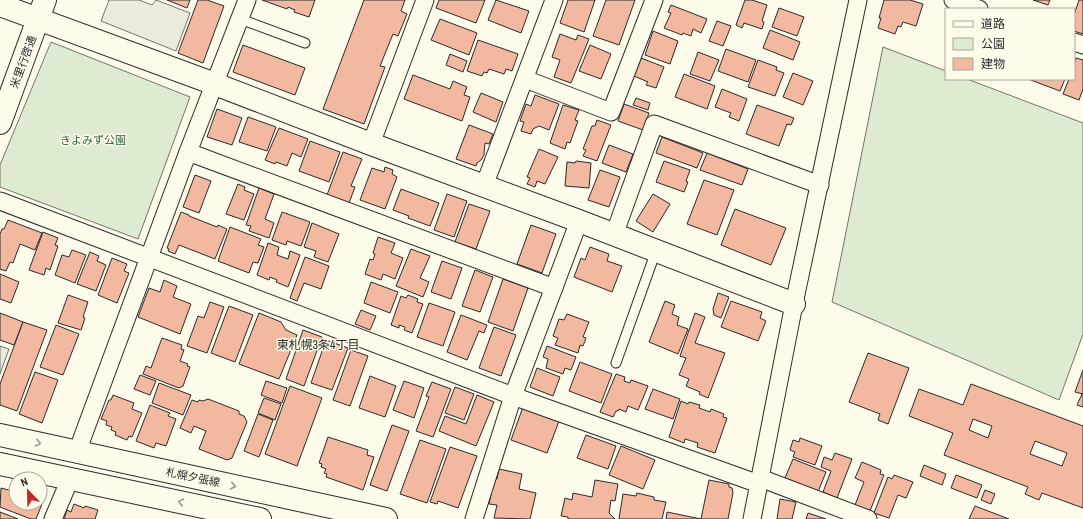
<svg xmlns="http://www.w3.org/2000/svg" width="1083" height="519" viewBox="0 0 1083 519" font-family="'Archivo Narrow','Noto Sans JP',sans-serif">
<style>
.green{fill:#deebd1;stroke:#74746e}
.parking{fill:#eceadb;stroke:#74746e}
.building{fill:#f2b8a0;stroke:#2b2b2b;fill-rule:evenodd}
.lines{fill:none;stroke-linecap:round;stroke-linejoin:round}
.lane-casing{stroke:#2b2b2b;stroke-width:11}
.street-casing{stroke:#2b2b2b;stroke-width:19}
.secondary-casing{stroke:#2b2b2b;stroke-width:24}
.primary-casing{stroke:#2b2b2b;stroke-width:24}
.lane{stroke:#fdfbea;stroke-width:9}
.street{stroke:#fdfbea;stroke-width:17}
.secondary{stroke:#fdfbea;stroke-width:22}
.primary{stroke:#fdfbea;stroke-width:22}
.oneway{stroke:#9e9d94}
.labels{text-anchor:middle;dominant-baseline:central;stroke-width:3;stroke-linejoin:round;paint-order:stroke}
.street-label{font-size:11px;fill:#2b2b2b;stroke:#fdfbea}
.park-label{font-size:11px;fill:#34623c;stroke:#fdfbea}
.neighbourhood-label{font-size:12px;fill:#2b2b2b;stroke:#fdfbea}
</style>
<rect width="100%" height="100%" fill="#fdfbea"/>
<g class="green">
<polygon points="51,42 190,97 138,239 0,187 0,165"/>
<polygon points="883,47 946,71 946,79 967,79 1083,123 1083,334 1059,400 832,302"/>
</g>
<g class="parking">
<polygon points="109,0 139,0 152,5 156,0 190,13 176,51 101,21"/>
<polygon points="0,346 9,349 0,374"/>
</g>
<g class="building">
<polygon points="167,0 190,0 187,8"/>
<polygon points="198,0 207,0 224,6 203,63 178,53"/>
<polygon points="262,0 315,0 309,17 294,12 295,10 288,7 287,9"/>
<polygon points="364,0 405,0 401,11 407,14 398,36 393,34 380,66 385,67 364,124 323,109"/>
<polygon points="439,0 485,0 476,23 436,8"/>
<polygon points="496,0 529,11 521,33 488,20"/>
<polygon points="568,0 595,0 584,32 560,23"/>
<polygon points="606,0 635,0 619,45 593,36"/>
<polygon points="745,0 752,0 767,5 762,21 764,22 762,29 744,23 742,28 736,25"/>
<polygon points="884,0 910,0 923,4 916,26 903,22 901,27 898,26 895,34 878,28 881,18 879,18"/>
<polygon points="1033,0 1050,0 1048,5"/>
<polygon points="1079,0 1083,0 1083,34 1074,31 1074,15"/>
<polygon points="671,5 707,19 701,33 693,29 691,36 683,33 682,35 664,28 671,13 668,12"/>
<polygon points="779,8 804,17 797,36 772,27"/>
<polygon points="440,19 477,33 469,55 431,40"/>
<polygon points="717,21 731,26 723,46 709,41"/>
<polygon points="770,30 800,42 793,60 763,48"/>
<polygon points="653,31 678,41 670,64 645,55"/>
<polygon points="560,34 576,40 578,35 589,39 571,83 554,77 560,60 552,57"/>
<polygon points="478,40 518,54 512,71 506,69 504,74 489,69 487,73 484,72 482,76 467,71"/>
<polygon points="243,45 305,68 295,95 233,72"/>
<polygon points="590,45 611,54 601,79 579,71"/>
<polygon points="726,49 756,60 748,82 718,71"/>
<polygon points="698,52 719,60 710,81 690,74"/>
<polygon points="450,54 467,61 463,72 446,65"/>
<polygon points="641,58 664,67 656,88 646,85 648,82 634,76"/>
<polygon points="1076,58 1083,60 1083,89 1079,100 1063,94 1069,79 1074,79 1074,64"/>
<polygon points="758,60 777,67 776,70 784,73 775,96 748,87"/>
<polygon points="793,73 813,81 803,105 783,97"/>
<polygon points="684,74 715,86 707,109 675,97"/>
<polygon points="413,75 450,89 453,81 467,87 464,95 470,97 462,121 404,99"/>
<polygon points="1028,79 1065,79 1060,91"/>
<polygon points="722,89 747,99 739,121 729,117 731,113 715,107"/>
<polygon points="481,93 503,102 496,122 473,112"/>
<polygon points="535,95 559,104 549,130 539,126 533,129 531,134 521,131 524,122 520,121 526,104 531,106"/>
<polygon points="636,98 650,103 648,110 633,105"/>
<polygon points="624,104 649,113 643,130 618,121"/>
<polygon points="563,105 579,110 575,120 578,121 570,143 567,142 565,149 550,143"/>
<polygon points="757,105 794,118 791,125 787,124 779,146 746,134"/>
<polygon points="217,109 242,118 232,145 207,137"/>
<polygon points="248,117 276,127 267,151 239,142"/>
<polygon points="597,120 611,125 597,161 583,156 586,150 583,149 592,126 595,126"/>
<polygon points="469,125 493,134 489,144 485,143 484,155 481,160 477,163 476,166 456,159"/>
<polygon points="279,128 308,139 301,157 292,153 287,166 276,162 275,164 265,160"/>
<polygon points="662,137 703,153 697,168 656,153"/>
<polygon points="310,141 340,152 329,182 299,171"/>
<polygon points="609,145 633,154 626,172 602,163"/>
<polygon points="539,149 558,157 545,184 537,181 535,187 527,184 530,178 527,177"/>
<polygon points="343,152 362,159 351,186 355,187 349,203 327,195"/>
<polygon points="707,153 748,169 742,185 700,170"/>
<polygon points="576,161 591,163 589,188 565,186 567,162 575,163"/>
<polygon points="664,161 690,170 686,181 688,182 684,192 656,182"/>
<polygon points="385,167 393,170 392,174 397,177 385,209 360,200 372,168 384,172"/>
<polygon points="600,170 620,177 609,207 588,200"/>
<polygon points="195,175 211,181 199,213 183,207"/>
<polygon points="704,180 734,190 717,235 687,224"/>
<polygon points="238,184 245,187 244,190 254,194 244,220 226,214"/>
<polygon points="259,188 274,194 265,219 274,223 269,238 249,231 251,226 246,225"/>
<polygon points="401,189 439,203 430,226 408,218 409,216 393,210"/>
<polygon points="447,194 467,201 454,237 434,230"/>
<polygon points="653,194 670,204 653,232 636,221"/>
<polygon points="469,204 490,211 476,249 455,242"/>
<polygon points="735,209 786,228 771,265 721,245"/>
<polygon points="181,212 189,215 189,216 217,227 218,225 227,229 215,259 179,245 175,254 168,251 169,249 167,248"/>
<polygon points="282,212 310,222 301,246 287,241 286,245 272,240"/>
<polygon points="8,220 42,233 35,250 20,244 13,263 10,262 6,271 0,269 0,234 2,229 4,229"/>
<polygon points="312,223 339,234 328,262 314,257 316,251 304,247"/>
<polygon points="531,225 556,234 542,273 517,264"/>
<polygon points="230,227 261,239 258,245 264,247 258,263 253,262 249,273 218,261"/>
<polygon points="43,232 58,238 55,245 58,246 50,270 46,268 44,275 29,270"/>
<polygon points="378,237 395,243 391,253 403,258 395,279 383,274 381,280 365,274 370,259 373,260 375,254 373,253"/>
<polygon points="268,243 279,247 277,255 288,259 290,251 300,255 288,287 276,282 277,280 270,277 269,280 257,275"/>
<polygon points="590,247 609,254 607,261 622,266 612,292 574,277 581,258 585,260"/>
<polygon points="411,249 430,256 420,278 429,282 423,297 396,286"/>
<polygon points="72,250 86,255 75,283 55,275 62,255 69,257"/>
<polygon points="90,252 99,256 97,261 106,265 96,291 77,284"/>
<polygon points="305,257 329,266 321,289 304,283 297,301 290,298"/>
<polygon points="112,258 127,264 124,271 129,273 117,303 98,295"/>
<polygon points="442,261 462,268 451,299 431,292"/>
<polygon points="475,270 493,277 480,312 462,306"/>
<polygon points="0,274 19,282 11,303 0,299"/>
<polygon points="503,279 528,288 513,331 488,322"/>
<polygon points="164,280 177,286 173,297 191,304 180,334 138,317 149,288 160,292"/>
<polygon points="371,282 398,292 390,313 364,303"/>
<polygon points="718,293 729,297 721,318 714,315 713,309"/>
<polygon points="68,295 88,302 83,317 85,318 81,330 58,323"/>
<polygon points="408,295 418,299 417,302 423,304 412,333 404,330 405,327 399,325 399,328 391,325 401,296 406,298"/>
<polygon points="665,301 675,305 672,314 679,317 677,325 688,329 678,354 649,342"/>
<polygon points="731,301 762,312 760,318 766,321 758,341 721,327"/>
<polygon points="210,302 224,307 207,353 187,346 198,316 204,318"/>
<polygon points="429,303 455,312 443,346 417,337"/>
<polygon points="229,306 253,315 235,362 211,353"/>
<polygon points="361,310 376,316 370,330 355,324"/>
<polygon points="0,313 23,322 14,345 0,340"/>
<polygon points="259,313 281,322 286,330 297,335 279,379 239,364"/>
<polygon points="695,313 705,317 695,343 725,353 708,398 699,394 700,392 686,386 689,379 679,375 686,358 680,356"/>
<polygon points="567,314 589,322 583,337 586,338 583,346 580,345 578,353 555,345 558,338 553,336 559,319 564,320"/>
<polygon points="461,315 487,325 484,333 479,331 467,360 447,352"/>
<polygon points="23,322 47,330 17,411 0,405 0,384"/>
<polygon points="56,325 79,334 63,375 40,367"/>
<polygon points="494,327 516,335 501,376 479,368"/>
<polygon points="303,330 322,337 304,386 286,379"/>
<polygon points="162,338 182,345 181,349 184,350 180,361 188,364 187,366 190,367 183,386 179,388 143,374 146,366 151,368"/>
<polygon points="326,340 348,348 332,390 311,383"/>
<polygon points="547,346 576,357 571,370 565,368 563,374 546,368 548,359 543,357"/>
<polygon points="351,350 368,356 350,406 333,400"/>
<polygon points="868,353 909,368 888,424 878,420 880,414 849,402"/>
<polygon points="580,362 612,374 601,403 569,391"/>
<polygon points="537,368 560,377 553,396 530,387"/>
<polygon points="1083,370 1083,394 1075,392"/>
<polygon points="35,372 58,380 42,423 19,414"/>
<polygon points="616,374 625,377 624,381 630,383 631,380 648,386 638,410 628,406 626,412 619,409 618,411 616,411 613,417 600,412"/>
<polygon points="140,375 156,381 150,395 134,389"/>
<polygon points="370,376 396,386 385,417 359,408"/>
<polygon points="266,381 287,388 282,403 261,395"/>
<polygon points="404,381 424,388 414,418 393,410"/>
<polygon points="432,382 451,389 433,437 416,431 429,397 426,396"/>
<polygon points="159,383 191,395 183,415 152,403"/>
<path d="M971,384l112,42v82l-41,-15 -3,7 -14,-6 3,-7 -84,-32 9,-22 -44,-17 10,-27 44,16zM973,419l19,7 -4,12 -19,-8zM1035,441l32,12 -5,13 -32,-12z"/>
<polygon points="290,386 322,398 297,466 265,454"/>
<polygon points="455,387 474,394 464,420 445,413"/>
<polygon points="653,389 680,399 673,419 645,409"/>
<polygon points="1082,394 1083,394 1083,407 1077,405"/>
<polygon points="113,395 134,403 132,409 142,413 132,437 129,436 127,440 115,435 116,432 111,430 112,427 106,425 107,421 101,419 109,400 111,400"/>
<polygon points="477,395 494,402 476,446 439,431 445,416 466,424"/>
<polygon points="264,398 281,404 275,420 258,413"/>
<polygon points="208,399 239,411 239,414 244,416 247,422 232,458 227,460 199,449 206,431 194,426 191,433 180,428 192,400 198,402 199,400 203,401"/>
<polygon points="681,401 688,404 689,402 700,405 699,408 710,412 711,409 724,414 723,417 727,418 715,453 697,447 698,443 685,439 684,443 669,437"/>
<polygon points="150,405 170,413 168,416 176,419 166,446 156,443 154,448 136,441"/>
<polygon points="523,407 559,421 547,453 511,440"/>
<polygon points="258,414 273,420 259,457 244,451"/>
<polygon points="392,425 409,431 387,491 370,485"/>
<polygon points="586,435 616,446 608,469 577,458"/>
<polygon points="328,437 368,450 367,455 374,457 363,490 326,477 327,474 324,473 326,469 321,467 322,464 319,463"/>
<polygon points="800,438 822,446 815,465 793,457 795,452 790,450 793,440 799,442"/>
<polygon points="420,440 446,449 427,503 400,494"/>
<polygon points="621,446 655,460 643,489 609,475"/>
<polygon points="450,447 477,456 458,508 438,501 437,504 430,502"/>
<polygon points="835,453 852,459 837,498 823,492 831,471 821,467 824,457 832,460"/>
<polygon points="793,459 826,472 818,492 785,478"/>
<polygon points="862,462 881,470 880,474 884,475 870,511 855,505 864,482 855,478"/>
<polygon points="924,465 946,474 942,485 920,476"/>
<polygon points="499,469 522,474 519,489 536,493 530,519 494,518 497,505 489,504 494,479 497,479"/>
<polygon points="894,475 913,482 906,498 898,495 889,518 874,513 888,477 892,479"/>
<polygon points="956,475 982,485 977,498 951,488"/>
<polygon points="595,480 618,484 615,501 611,500 609,513 615,519 568,519 568,517 561,516 565,498 572,500 573,493 592,497"/>
<polygon points="709,480 729,484 729,487 732,488 733,493 728,519 666,519 667,512 701,519"/>
<polygon points="1,488 16,492 16,503 40,503 40,498 44,499 36,519 31,519 0,507"/>
<polygon points="985,490 995,494 991,504 981,500"/>
<polygon points="637,493 654,497 654,500 666,502 662,519 619,519 623,494 636,496"/>
<polygon points="780,499 796,502 792,519 777,519"/>
<polygon points="74,504 84,508 85,506 98,510 95,519 64,519 67,510 71,512"/>
<polygon points="975,506 1009,519 969,519"/>
<polygon points="0,512 18,519 0,519"/>
<polygon points="808,513 826,519 806,519"/>
</g>
<g class="lines">
<g class="lane-casing">
<g id="lane">
<polyline points="240,19 305,43"/>
<polyline points="616,363 656,251"/>
</g>
</g>
<g class="street-casing">
<g id="street">
<polyline points="953,0 979,9"/>
<polyline points="1074,42 1083,45"/>
<polyline points="525,79 611,112 654,0"/>
<polyline points="371,144 425,0"/>
<polyline points="188,152 554,288"/>
<polyline points="484,186 554,0"/>
<polyline points="0,201 513,396 759,484"/>
<polyline points="614,235 654,124 820,185"/>
<polyline points="77,452 188,152 247,0"/>
<polyline points="760,478 868,519"/>
<polyline points="53,519 70,479"/>
<polyline points="474,519 513,396 579,221"/>
<polyline points="752,519 794,304 858,0"/>
</g>
</g>
<g class="secondary-casing">
<g id="secondary">
<polyline points="0,5 215,84 371,144 579,221 794,304"/>
<polyline points="0,123 45,0"/>
</g>
</g>
<g class="primary-casing">
<g id="primary">
<polyline points="0,435 386,519"/>
<polyline points="0,464 260,519"/>
</g>
</g>
<use href="#lane" class="lane"/>
<use href="#street" class="street"/>
<use href="#secondary" class="secondary"/>
<use href="#primary" class="primary"/>
</g>
<defs><path id="oneway-chevron" d="M-2-3.5L2.5 0L-2 3.5" fill="none" stroke-width="1.6" stroke-linecap="round" stroke-linejoin="round"/></defs>
<g class="oneway">
<use href="#oneway-chevron" transform="translate(38 443) rotate(13)"/>
<use href="#oneway-chevron" transform="translate(233 486) rotate(12)"/>
<use href="#oneway-chevron" transform="translate(181 502) rotate(-168)"/>
</g>
<g class="labels">
<g class="street-label">
<text transform="translate(23 62) rotate(-70)">米里行啓通</text>
<text transform="translate(193 477) rotate(12)">札幌夕張線</text>
</g>
<g class="park-label">
<text x="93" y="140">きよみず公園</text>
</g>
<g class="neighbourhood-label">
<text x="318" y="345">東札幌3条4丁目</text>
</g>
</g>
<rect x="945" y="8" width="130" height="72" fill="#fdfbea" stroke="#a9a89e"/>
<rect x="953" y="21" width="20" height="6" fill="#fdfbea" stroke="#a9a89e"/>
<text x="981" y="28" font-size="12" fill="#2b2b2b">道路</text>
<rect x="953" y="38" width="20" height="12" fill="#deebd1" stroke="#a9a89e"/>
<text x="981" y="48" font-size="12" fill="#2b2b2b">公園</text>
<rect x="953" y="58" width="20" height="12" fill="#f2b8a0" stroke="#a9a89e"/>
<text x="981" y="68" font-size="12" fill="#2b2b2b">建物</text>
<g transform="translate(28 491) rotate(337)"><circle r="19" fill="#fdfbea" stroke="#a9a89e"/>
<path d="M0-3L7 15L0 10L-7 15Z" fill="#c62828"/>
<text y="-6" font-size="11" font-weight="bold" text-anchor="middle" fill="#2b2b2b">N</text>
</g>
</svg>
